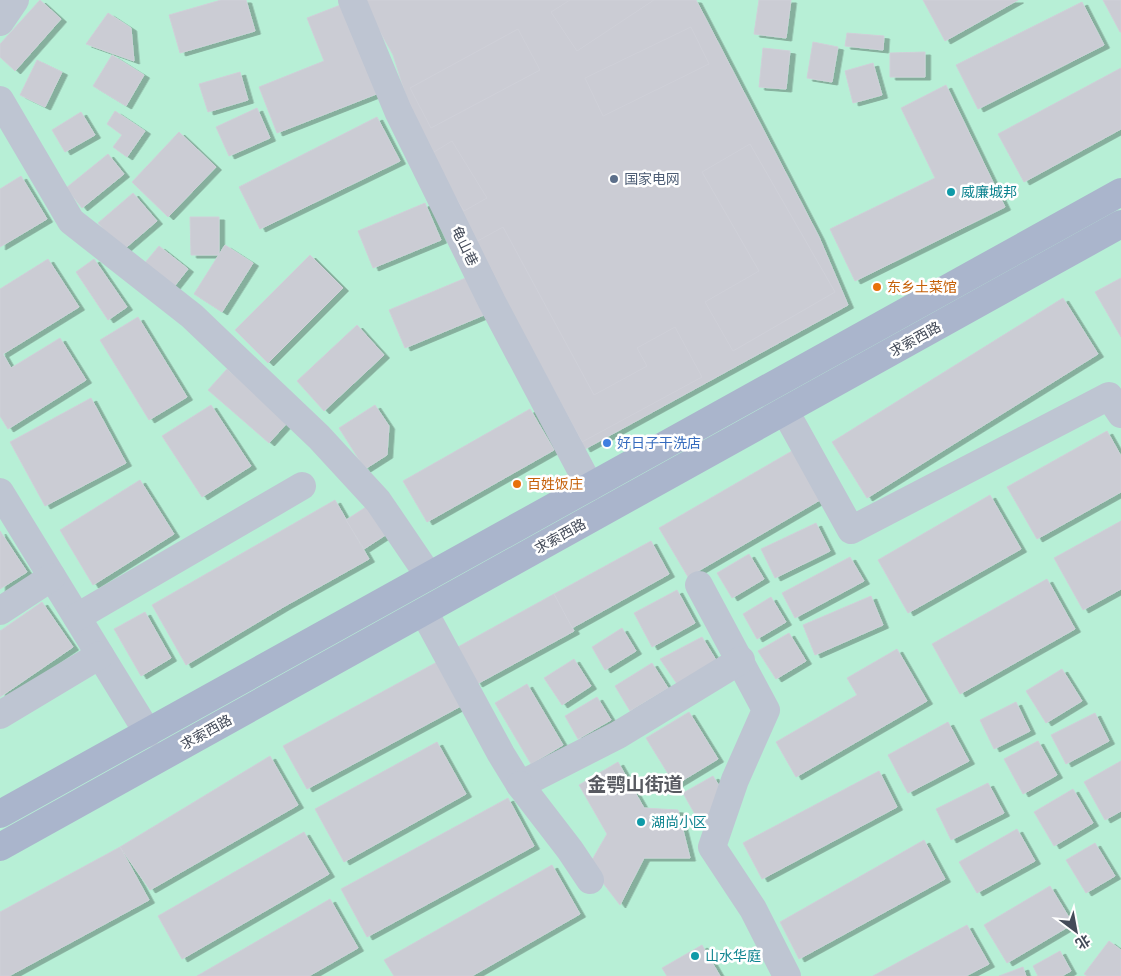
<svg xmlns="http://www.w3.org/2000/svg" width="1121" height="976" viewBox="0 0 1121 976" font-family="'Roboto Condensed','Noto Sans SC',sans-serif">
<style>
.green{fill:#b7efd6}
.building{fill:#cbccd4;stroke:#cfd0d8;filter:url(#shadow)}
.lines{fill:none;stroke-linecap:round;stroke-linejoin:round}
.minor{stroke:#bec5d2;stroke-width:28}
.major{stroke:#aab5cc;stroke-width:28}
.service-dot{fill:#5c6f8a;stroke:#fff;stroke-width:2}
.culture-dot{fill:#0f9aa8;stroke:#fff;stroke-width:2}
.food-dot{fill:#e8710a;stroke:#fff;stroke-width:2}
.shop-dot{fill:#3f7fe0;stroke:#fff;stroke-width:2}
.labels{text-anchor:middle;dominant-baseline:central;stroke-width:5;stroke-linejoin:round;paint-order:stroke}
.service-label{font-size:14px;fill:#4e5e75;stroke:#fff;text-anchor:start}
.culture-label{font-size:14px;fill:#0d838f;stroke:#fff;text-anchor:start}
.street-label{font-size:14px;fill:#444b59;stroke:#fff}
.food-label{font-size:14px;fill:#c56008;stroke:#fff;text-anchor:start}
.shop-label{font-size:14px;fill:#366cbe;stroke:#fff;text-anchor:start}
.district-label{font-size:19px;font-weight:bold;fill:#585a61;stroke:#fff}
</style>
<defs>
<filter id="shadow"><feDropShadow dx="5.5" dy="3" stdDeviation="0" flood-color="#0004"/></filter>
</defs>
<rect width="100%" height="100%" fill="#efeceb"/>
<rect class="green" x="0" y="0" width="1121" height="976"/>
<g class="building">
<polygon points="40,0 61,19 15,71 0,57 0,44"/>
<polygon points="221,0 246,0 255,31 180,53 169,15"/>
<polygon points="362,0 696,0 819,237 848,305 585,449 461,228 417,131 393,55"/>
<polygon points="570,0 654,0 577,51 551,12"/>
<polygon points="759,0 791,0 786,38 754,34"/>
<polygon points="923,0 1018,0 945,41"/>
<polygon points="1103,0 1121,0 1121,32 1120,32"/>
<polygon points="1082,2 1104,45 978,109 956,65"/>
<polygon points="343,4 379,93 277,133 259,87 324,61 307,18"/>
<polygon points="108,13 131,28 134,61 86,44"/>
<polygon points="691,27 709,64 603,116 585,78"/>
<polygon points="518,29 540,70 431,128 410,88"/>
<polygon points="847,33 884,36 883,50 845,46"/>
<polygon points="813,42 838,47 832,82 807,78"/>
<polygon points="763,48 790,51 786,89 759,87"/>
<polygon points="925,52 925,77 890,77 890,53"/>
<polygon points="112,55 144,75 126,106 93,86"/>
<polygon points="37,60 62,72 45,107 20,95"/>
<polygon points="873,63 882,95 853,103 845,71"/>
<polygon points="1121,68 1121,129 1024,182 998,134"/>
<polygon points="240,72 248,100 208,112 199,84"/>
<polygon points="946,85 1005,207 855,281 830,229 935,178 901,108"/>
<polygon points="257,108 270,138 229,156 216,127"/>
<polygon points="115,111 145,131 127,157 113,147 122,135 107,124"/>
<polygon points="81,112 95,135 65,152 52,130"/>
<polygon points="377,117 400,161 260,229 239,187"/>
<polygon points="179,132 216,167 168,217 132,182"/>
<polygon points="452,141 487,198 464,211 429,155"/>
<polygon points="750,144 835,292 733,351 705,302 759,271 702,172"/>
<polygon points="108,154 124,174 82,208 66,188"/>
<polygon points="21,176 47,219 0,247 0,189"/>
<polygon points="133,193 157,221 122,251 98,223"/>
<polygon points="425,203 441,240 373,268 358,231"/>
<polygon points="190,217 219,217 219,255 191,255"/>
<polygon points="503,227 594,395 647,366 637,348 675,327 702,377 582,442 474,243"/>
<polygon points="225,245 253,263 222,312 194,294"/>
<polygon points="159,246 188,269 173,288 144,264"/>
<polygon points="310,255 343,288 268,363 235,330"/>
<polygon points="48,259 79,307 3,354 11,368 60,338 86,380 8,429 0,416 0,289"/>
<polygon points="94,259 127,307 108,320 76,272"/>
<polygon points="468,277 484,315 405,348 389,310"/>
<polygon points="1121,278 1121,337 1095,292"/>
<polygon points="1063,298 1098,354 867,498 832,442"/>
<polygon points="138,317 187,397 149,420 100,340"/>
<polygon points="357,325 384,355 324,411 297,381"/>
<polygon points="227,369 288,422 269,443 208,390"/>
<polygon points="91,398 126,463 45,506 10,442"/>
<polygon points="211,405 251,466 202,497 162,436"/>
<polygon points="375,405 389,426 387,455 365,469 339,428"/>
<polygon points="530,409 554,450 427,522 403,481"/>
<polygon points="1107,431 1121,456 1121,492 1037,539 1007,487"/>
<polygon points="792,451 820,500 688,577 659,528"/>
<polygon points="140,480 174,534 93,585 60,530"/>
<polygon points="990,495 1021,549 908,613 878,560"/>
<polygon points="335,500 369,559 285,606 186,665 152,605"/>
<polygon points="369,505 387,534 364,549 346,520"/>
<polygon points="1121,521 1121,589 1083,610 1054,558"/>
<polygon points="816,523 830,551 775,578 761,549"/>
<polygon points="0,531 27,572 0,589"/>
<polygon points="651,541 669,574 572,628 554,594"/>
<polygon points="749,554 764,579 732,598 717,573"/>
<polygon points="850,557 864,581 795,618 782,593"/>
<polygon points="1047,579 1075,629 960,694 932,644"/>
<polygon points="677,590 695,623 652,647 634,613"/>
<polygon points="554,594 574,631 477,684 456,648"/>
<polygon points="871,596 883,625 815,655 803,625"/>
<polygon points="771,597 786,622 757,639 743,614"/>
<polygon points="42,602 73,647 0,697 0,631"/>
<polygon points="145,612 171,658 141,676 114,629"/>
<polygon points="622,628 636,651 605,670 592,647"/>
<polygon points="789,633 806,661 776,679 758,651"/>
<polygon points="702,637 716,660 677,684 660,659"/>
<polygon points="897,649 927,701 796,777 776,742 857,695 847,678"/>
<polygon points="574,659 591,686 562,705 544,678"/>
<polygon points="437,662 461,706 307,789 283,746"/>
<polygon points="652,663 668,688 630,711 615,686"/>
<polygon points="1062,669 1082,701 1046,723 1026,691"/>
<polygon points="527,684 563,745 531,764 495,703"/>
<polygon points="597,697 611,720 578,739 565,716"/>
<polygon points="1016,702 1030,731 994,749 980,720"/>
<polygon points="689,712 718,759 675,785 646,738"/>
<polygon points="1095,713 1109,741 1066,764 1051,735"/>
<polygon points="948,722 969,761 908,793 888,755"/>
<polygon points="1038,741 1057,775 1023,794 1004,759"/>
<polygon points="437,742 466,794 344,862 315,809"/>
<polygon points="270,756 298,805 150,890 120,847"/>
<polygon points="1121,761 1121,811 1105,820 1084,782"/>
<polygon points="618,762 644,808 678,810 690,858 644,858 620,905 589,865 607,834 579,785"/>
<polygon points="879,771 897,807 762,879 743,843"/>
<polygon points="713,776 723,792 705,832 683,793"/>
<polygon points="988,783 1004,813 951,840 936,809"/>
<polygon points="1073,789 1093,823 1054,846 1034,812"/>
<polygon points="508,798 534,846 367,937 341,889"/>
<polygon points="1017,829 1035,861 977,893 959,862"/>
<polygon points="304,832 329,874 182,959 158,916"/>
<polygon points="924,840 945,879 799,959 780,922"/>
<polygon points="1095,843 1115,876 1086,893 1066,860"/>
<polygon points="120,847 149,900 9,976 0,976 0,912"/>
<polygon points="552,865 580,914 472,976 394,976 384,960"/>
<polygon points="1050,886 1073,924 1007,963 984,925"/>
<polygon points="330,899 358,948 309,976 197,976"/>
<polygon points="967,925 989,964 966,976 873,976"/>
<polygon points="1109,941 1121,950 1121,976 1087,976 1084,974"/>
<polygon points="702,945 720,976 667,976 662,968"/>
<polygon points="1060,951 1071,971 1062,976 1038,976 1033,966"/>
<polygon points="1023,967 1026,976 999,976"/>
</g>
<g class="lines">
<g class="minor">
<polyline points="352,0 398,111 492,302 590,487"/>
<polyline points="0,22 15,0"/>
<polyline points="0,100 71,221 192,316 319,437 378,501 429,576"/>
<polyline points="785,411 851,530 1109,396 1121,414"/>
<polyline points="0,492 148,733"/>
<polyline points="699,585 766,710 735,780 712,847 753,909 787,976"/>
<polyline points="0,611 52,577"/>
<polyline points="424,612 501,754 520,785 618,735 741,660"/>
<polyline points="77,617 302,486"/>
<polyline points="0,715 100,655"/>
<polyline points="520,785 570,850 590,880"/>
</g>
<g class="major">
<polyline points="0,814 1121,192"/>
<polyline points="0,847 1121,224"/>
</g>
</g>
<circle class="service-dot" cx="614" cy="179" r="5"/>
<g class="culture-dot">
<circle cx="951" cy="192" r="5"/>
<circle cx="641" cy="822" r="5"/>
<circle cx="695" cy="956" r="5"/>
</g>
<g class="food-dot">
<circle cx="877" cy="287" r="5"/>
<circle cx="517" cy="484" r="5"/>
</g>
<circle class="shop-dot" cx="607" cy="443" r="5"/>
<g class="labels">
<g class="service-label">
<text x="624" y="179">国家电网</text>
</g>
<g class="culture-label">
<text x="961" y="192">威廉城邦</text>
<text x="651" y="822">湖尚小区</text>
<text x="705" y="956">山水华庭</text>
</g>
<g class="street-label">
<text transform="translate(465 246) rotate(64)">龟山巷</text>
<text transform="translate(915 339) rotate(-29)">求索西路</text>
<text transform="translate(560 536) rotate(-29)">求索西路</text>
<text transform="translate(206 732) rotate(-29)">求索西路</text>
</g>
<g class="food-label">
<text x="887" y="287">东乡土菜馆</text>
<text x="527" y="484">百姓饭庄</text>
</g>
<g class="shop-label">
<text x="617" y="443">好日子干洗店</text>
</g>
<g class="district-label">
<text x="635" y="784">金鹗山街道</text>
</g>
</g>
<g transform="translate(1076 931) rotate(148)" stroke="#ffffff" stroke-width="4" paint-order="stroke">
<path d="M0-4L9 19L0 12L-9 19Z" fill="#444b59"/>
<text y="-8" font-size="14" font-weight="bold" text-anchor="middle" fill="#444b59">北</text>
</g>
</svg>
